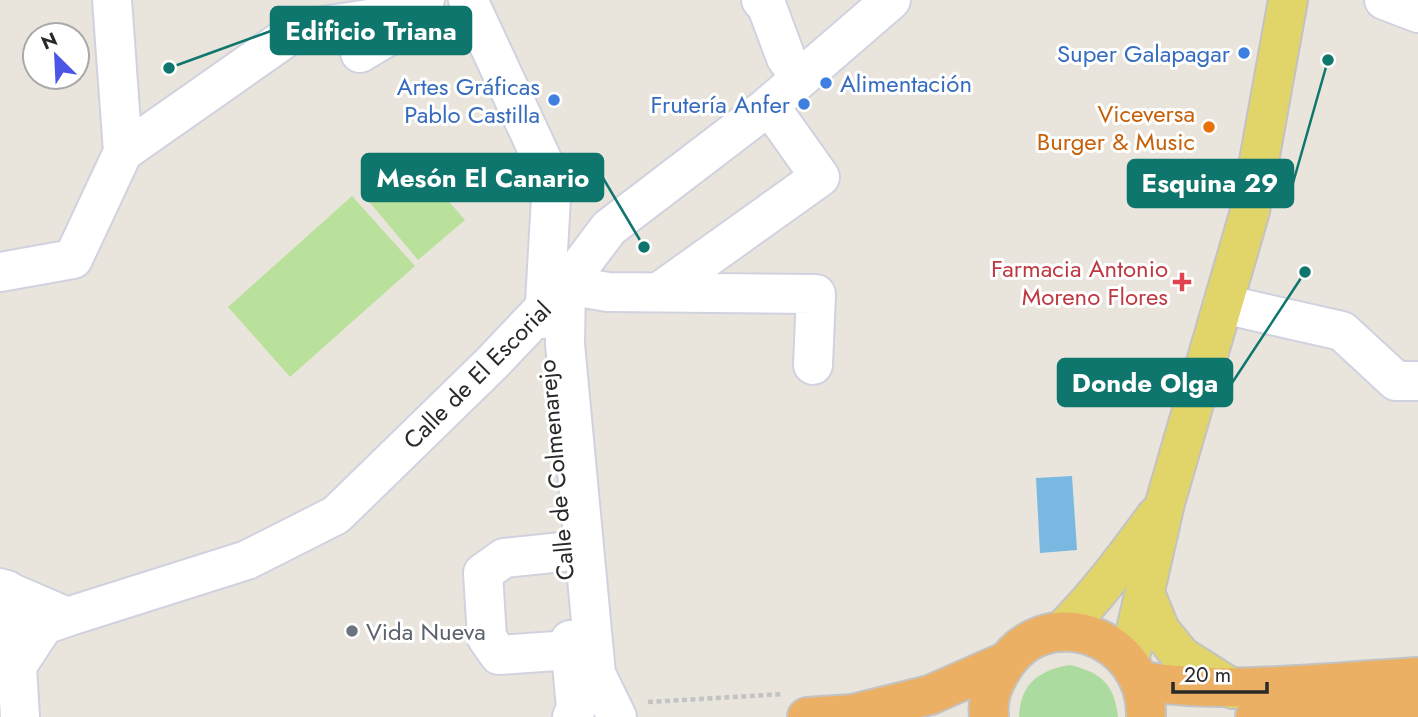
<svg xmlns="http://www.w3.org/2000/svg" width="1418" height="717" viewBox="0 0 1418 717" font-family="Jost,sans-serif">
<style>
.green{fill:#abdb9e}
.pitch{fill:#bae19b}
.water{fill:#79b8e1}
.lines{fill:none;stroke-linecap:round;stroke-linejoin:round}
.minor-casing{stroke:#d1d2e0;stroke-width:42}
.major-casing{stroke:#c3c3c3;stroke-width:42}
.highway-casing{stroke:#c3c3c3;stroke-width:42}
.path{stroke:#c3c3c3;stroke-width:4.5;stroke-dasharray:5 3.5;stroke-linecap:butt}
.minor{stroke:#fff;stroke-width:38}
.major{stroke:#e1d469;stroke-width:38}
.highway{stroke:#ecb064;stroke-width:38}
.shop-dot{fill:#3f7fe0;stroke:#fff;stroke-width:2.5}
.food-dot{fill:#e8710a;stroke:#fff;stroke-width:2.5}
.health-dot{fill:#e0444e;stroke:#fff;stroke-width:2.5}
.worship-dot{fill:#6b7280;stroke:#fff;stroke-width:2.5}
.labels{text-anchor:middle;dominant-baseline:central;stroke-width:6;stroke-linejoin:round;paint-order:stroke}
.shop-label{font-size:24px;fill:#366cbe;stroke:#fff;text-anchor:end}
.food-label{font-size:24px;fill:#c56008;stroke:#fff;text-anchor:end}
.health-label{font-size:24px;fill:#be3a42;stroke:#fff;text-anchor:end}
.street-label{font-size:24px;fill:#292929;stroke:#fff}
.worship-label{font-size:24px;fill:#5b616d;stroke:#fff;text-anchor:start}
.leader{fill:none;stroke:#0f766e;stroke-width:2.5}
.callout-dot{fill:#0f766e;stroke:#fff;stroke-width:2.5}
.callout{fill:#0f766e;stroke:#0f766e;stroke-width:2.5}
.callout-label{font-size:26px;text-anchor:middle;font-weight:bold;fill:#fff}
</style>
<rect width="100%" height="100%" fill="#e9e5dc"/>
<path class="green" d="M1070,665c32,8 44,19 48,52h-99c1,-33 20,-47 51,-52z"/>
<g class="pitch">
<polygon points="407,153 465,220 418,260 361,192"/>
<polygon points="352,196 415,266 290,377 228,307"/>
</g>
<polygon class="water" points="1072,476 1077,550 1040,553 1036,478"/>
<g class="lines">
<g class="minor-casing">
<g id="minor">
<polyline points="468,0 552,181 544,319"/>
<polyline points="761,0 767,7 786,58 801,77"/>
<polyline points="1384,0 1418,13"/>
<polyline points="360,53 415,20"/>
<polyline points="123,152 297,30 382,17 425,0"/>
<polyline points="0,272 73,259 123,152 112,0"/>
<polyline points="659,292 820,177 776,115"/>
<polyline points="1223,304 1342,331 1396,381 1418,381"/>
<polyline points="562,552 504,558 483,573 487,638 499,655 570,650"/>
<polyline points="0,588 67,617 247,560 336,515 492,363 566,285 609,228 766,108 891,0"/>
<polyline points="7,590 17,666 44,625 67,617"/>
<polyline points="570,640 576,709 572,717"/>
<polyline points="17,666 20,717"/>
<polyline points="617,717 596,674 565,344 566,285 608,292 816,294 813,365"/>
</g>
</g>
<g class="major-casing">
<g id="major">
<polyline points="1145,593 1160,630 1181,656 1233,689"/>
<path d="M1061,632c36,-36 65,-75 95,-116"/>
<polyline points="1129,661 1165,503 1250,211 1288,0"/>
</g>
</g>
<g class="highway-casing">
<g id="highway">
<path d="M1141,681c92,14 185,1 277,-4"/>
<polyline points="807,717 853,714 930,695 1005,662"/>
<path d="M989,717c-2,-17 3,-32 12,-46 41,-73 147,-37 145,46"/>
<polyline points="1255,717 1418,706"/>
</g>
</g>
<polyline class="path" points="648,702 783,694"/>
<use href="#minor" class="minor"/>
<use href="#major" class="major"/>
<use href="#highway" class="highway"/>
</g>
<g class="shop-dot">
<circle cx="1244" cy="53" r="7"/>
<circle cx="826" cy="83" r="7"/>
<circle cx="554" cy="100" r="7"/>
<circle cx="804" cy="104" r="7"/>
</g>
<circle class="food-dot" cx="1209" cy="127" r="7"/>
<path class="health-dot" d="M1178.5 271.5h7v7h7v7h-7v7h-7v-7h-7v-7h7z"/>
<circle class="worship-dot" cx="352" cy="631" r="7"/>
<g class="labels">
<g class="shop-label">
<text x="1230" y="53">Super Galapagar</text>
<text x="840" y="83" text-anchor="start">Alimentación</text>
<text x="540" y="86">Artes Gráficas<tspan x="540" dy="28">Pablo Castilla</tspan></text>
<text x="790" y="104">Frutería Anfer</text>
</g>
<g class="food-label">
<text x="1195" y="113">Viceversa<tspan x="1195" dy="28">Burger &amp; Music</tspan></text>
</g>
<g class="health-label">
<text x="1168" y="268">Farmacia Antonio<tspan x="1168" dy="28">Moreno Flores</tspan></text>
</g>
<g class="street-label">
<text transform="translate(477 375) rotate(-45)">Calle de El Escorial</text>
<text transform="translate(556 470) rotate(-95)">Calle de Colmenarejo</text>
</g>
<g class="worship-label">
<text x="366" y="631">Vida Nueva</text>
</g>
</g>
<path class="leader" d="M169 68L271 31M644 247L603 178M1328 60L1293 183M1305 272L1232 383"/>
<g class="callout-dot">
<circle cx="169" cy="68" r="7"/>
<circle cx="644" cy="247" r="7"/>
<circle cx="1328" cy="60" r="7"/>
<circle cx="1305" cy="272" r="7"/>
</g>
<g class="callout">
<rect x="271" y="7" width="200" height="47" rx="7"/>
<rect x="362" y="154" width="241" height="47" rx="7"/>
<rect x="1128" y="160" width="165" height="47" rx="7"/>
<rect x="1058" y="359" width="174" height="47" rx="7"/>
</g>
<g class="callout-label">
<text x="371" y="40">Edificio Triana</text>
<text x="483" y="187">Mesón El Canario</text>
<text x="1210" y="192">Esquina 29</text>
<text x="1145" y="392">Donde Olga</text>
</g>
<g transform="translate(56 56) rotate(336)"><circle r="33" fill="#ffffff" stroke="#a9a9a9" stroke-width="2"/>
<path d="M0-5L12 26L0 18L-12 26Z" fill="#4c55e6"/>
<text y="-10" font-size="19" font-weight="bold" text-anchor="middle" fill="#292929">N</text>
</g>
<path d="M1173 682v10h94v-10" fill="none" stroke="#292929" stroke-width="3.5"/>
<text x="1184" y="682" font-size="21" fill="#292929" stroke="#ffffff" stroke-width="5" paint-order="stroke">20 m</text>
</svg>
